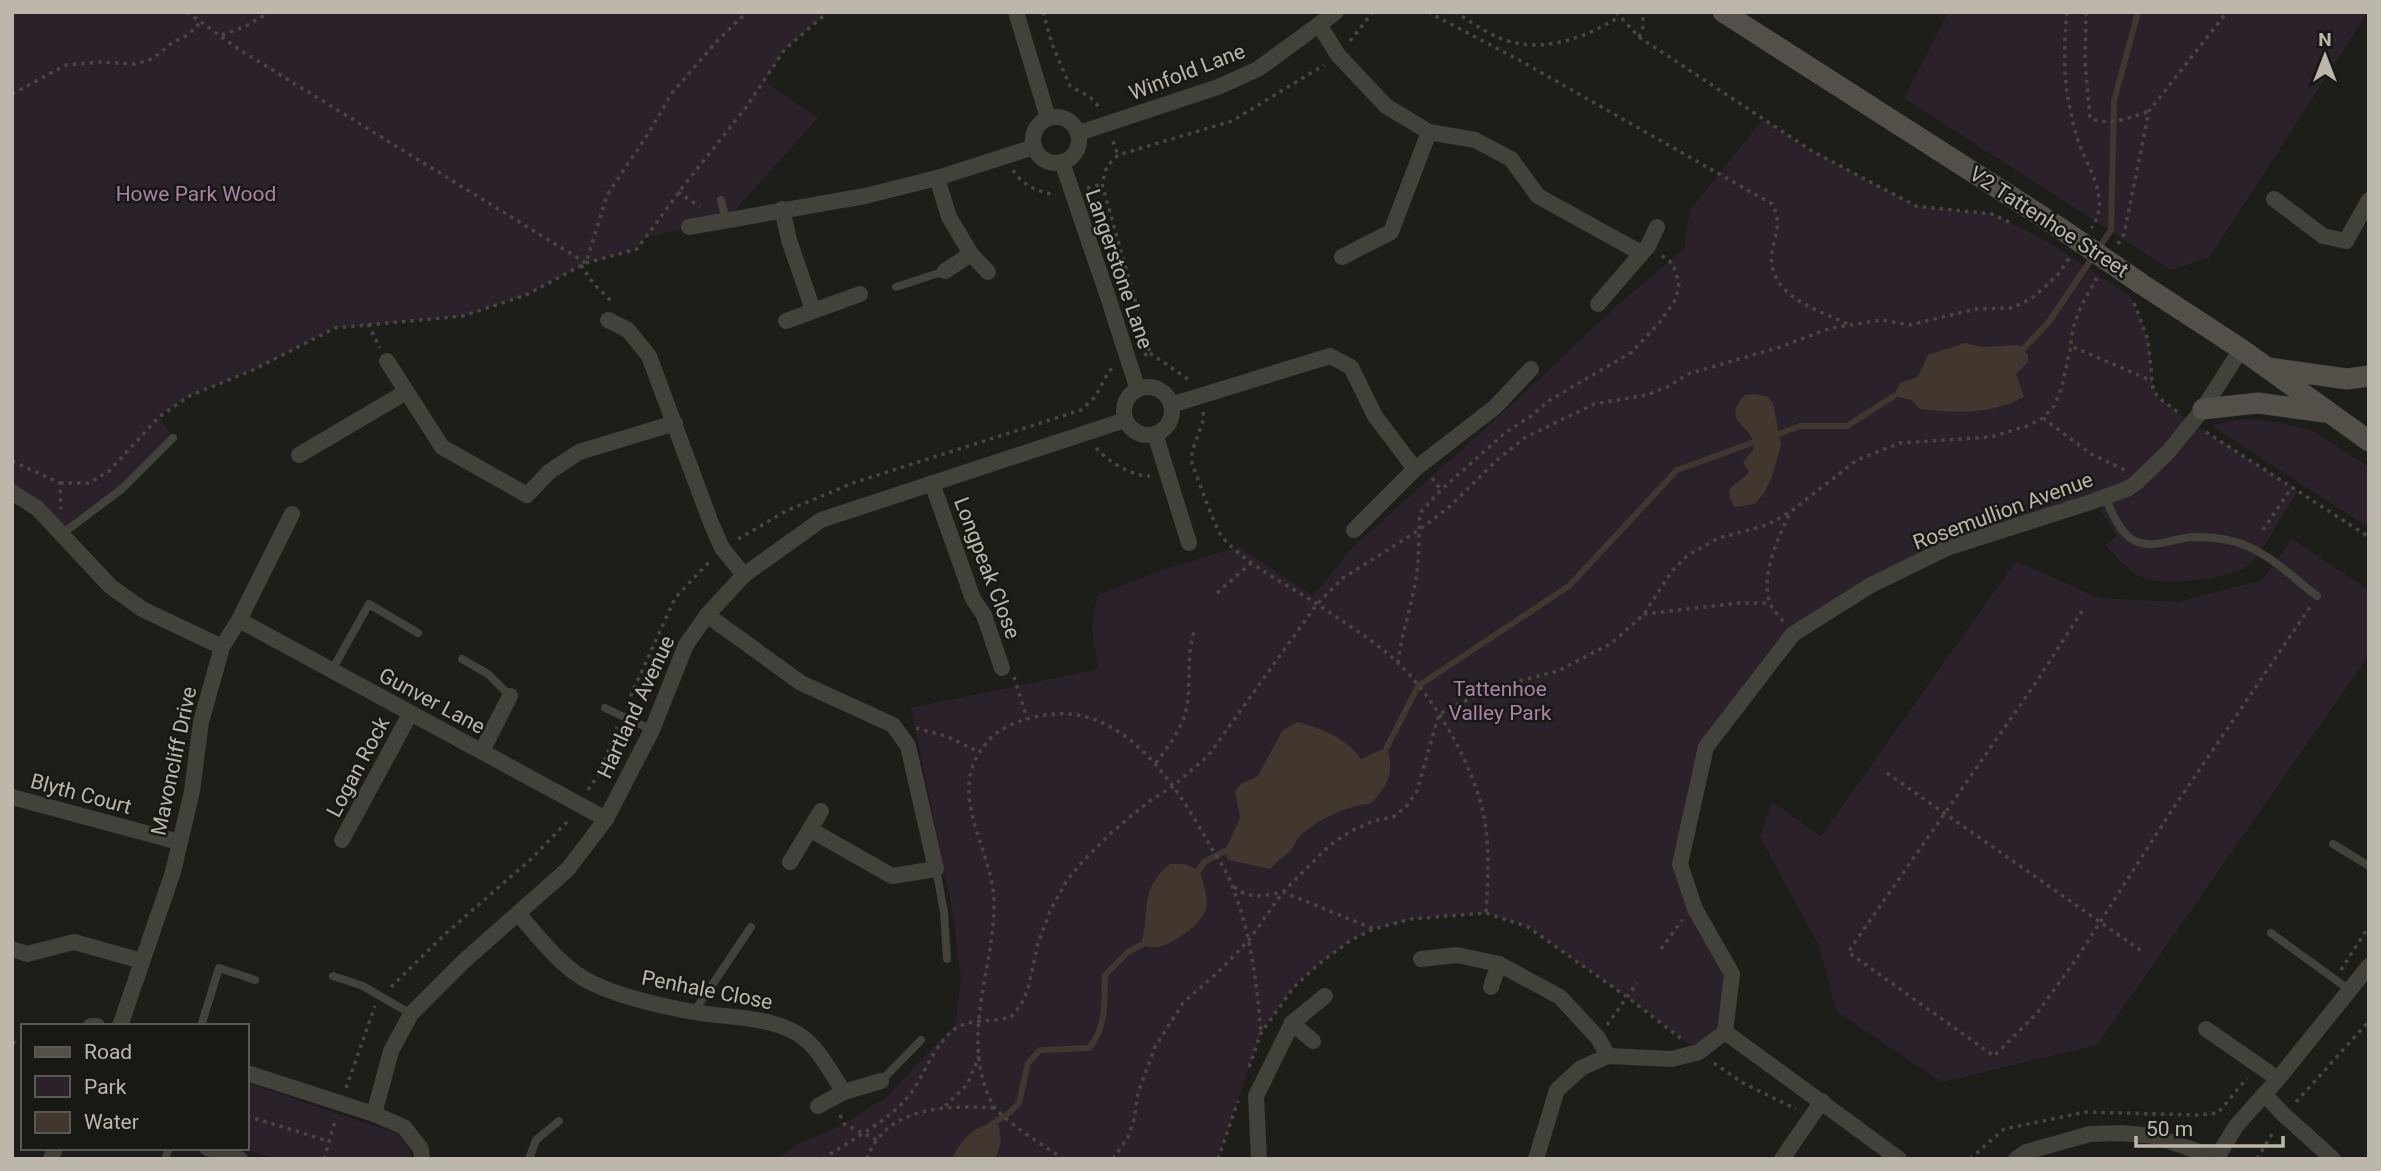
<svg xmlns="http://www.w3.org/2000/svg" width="2381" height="1171" viewBox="0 0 2381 1171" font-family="Roboto,sans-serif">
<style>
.green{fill:#2b212a}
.water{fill:#42372e}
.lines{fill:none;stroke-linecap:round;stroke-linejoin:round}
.stream{stroke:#42372e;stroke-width:6}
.path{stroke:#494640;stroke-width:3.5;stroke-dasharray:3.5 5;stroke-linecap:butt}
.lane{stroke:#42413a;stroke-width:8}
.street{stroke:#42413a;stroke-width:16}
.secondary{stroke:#525048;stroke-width:21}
.secondary-bridge{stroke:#525048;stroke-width:21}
.labels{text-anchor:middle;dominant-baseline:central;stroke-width:5;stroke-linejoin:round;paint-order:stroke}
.street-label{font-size:21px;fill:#bdb7ab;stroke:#181815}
.park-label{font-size:21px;fill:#aa80a8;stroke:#181815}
</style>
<rect width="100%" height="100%" fill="#1d1d1a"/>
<g class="green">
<polygon points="12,12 828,12 785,49 764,81 818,118 726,220 646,237 637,249 586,263 526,295 464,316 335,328 253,370 189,396 159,417 173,438 123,488 62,534 12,492"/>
<polygon points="1948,12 2368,12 2210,257 2171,270 1904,98"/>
<path d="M1763,119l49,32 104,55 76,8 50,24 88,58 12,25 6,19 4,41 6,16 34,26 106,68c-14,21 -32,55 -47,72 -16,17 -84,22 -105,16 -17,-6 -29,-22 -41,-34l12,-9 -15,-23 -5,-13 -150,48 -154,86 -87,113 -26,117 52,110 -7,58 -26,20 -72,-55 -99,-70 -42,-14 -75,6 -37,10 -23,11 -31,23 -26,24 -33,46 -43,126h-440l18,-14 48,-21 41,-26 70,-73 6,-46 -8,-66 -42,-205 188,-39c-7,-34 -10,-38 -1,-74l64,-25 77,-23 74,49 40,-49 154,-138 107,-101 70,-59 6,-39z"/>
<polygon points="2246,419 2277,422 2313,431 2369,467 2369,528 2212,426 2228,421"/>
<polygon points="2292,539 2369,590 2369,655 2097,1045 1942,1082 1836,1011 1820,948 1760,837 1772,802 1821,836 2016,561 2099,598 2179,602 2262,580"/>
<polygon points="247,1083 398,1134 408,1147 411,1159 275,1159 242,1148 247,1148"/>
</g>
<g class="water">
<path d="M1965,343l17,4 37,-2 9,10v7l-12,12 8,23c-32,18 -69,16 -104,12l-9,-9 -17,-4 6,-13 18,-6 10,-22z"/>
<path d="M1755,394l13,3 5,6 8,42 -9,31 -7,16 -10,12 -20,3c-15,-22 4,-22 14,-35l-6,-10 10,-12c0,-4 1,-8 -1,-11 -7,-16 -29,-20 -7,-44z"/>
<path d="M1298,722c25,7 48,16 63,37l26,-12c8,23 1,41 -17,57 -21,0 -55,17 -70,32 -5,4 -5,10 -9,14 -7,8 -13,8 -20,19l-43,-9 -3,-9 15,-33 -5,-27 7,-8 15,-6 26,-47z"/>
<path d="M1170,864h14l15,6c4,12 10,27 7,39 -4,15 -33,35 -48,38 -5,1 -12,-1 -17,-2 10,-35 -3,-55 29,-81z"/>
<path d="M994,1123l5,3 2,17 -6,16h-43c9,-19 20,-32 42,-36z"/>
</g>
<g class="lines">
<g class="stream">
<polyline points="2023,349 2048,323 2111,230 2114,101 2138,12"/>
<polyline points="1774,436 1800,426 1847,426 1894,396"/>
<polyline points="1387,747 1418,686 1569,586 1677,470 1760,440"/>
<polyline points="1199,870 1204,862 1225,851"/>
<path d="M988,1127l21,-14 10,-10 9,-40 12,-13 49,-2c18,-20 15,-47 16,-73l23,-23 13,-7"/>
</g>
<g class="path">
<polyline points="187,12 240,50 586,263 607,195 648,134 672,93 718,40 747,12"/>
<polyline points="1043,12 1052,44 1070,86 1090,97 1100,108"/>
<path d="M1428,12l91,48 253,144c9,16 5,26 1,42 -11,48 42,63 75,78"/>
<path d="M1455,12c15,9 31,21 47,27 40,15 83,-1 117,-22"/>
<polyline points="1616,12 1639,37 1812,151 1916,206 1992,214 2011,223"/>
<path d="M2067,12c-3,32 -4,61 2,92 3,14 6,29 11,42 10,26 31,55 11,82"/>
<path d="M2086,12l-1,50 5,56c17,9 43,-1 59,-7"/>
<polyline points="222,35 244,27 270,12"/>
<polyline points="1639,37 1643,27 1643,12"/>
<polyline points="1350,41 1373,12"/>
<polyline points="12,94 66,65 100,62 135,64 152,59 172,43 189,34 201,22"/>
<polyline points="1113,141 1118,155"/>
<path d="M1013,170c11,17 24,21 43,25"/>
<polyline points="1087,188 1102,184"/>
<polyline points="678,192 700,207"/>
<polyline points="2118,244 2124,234 2149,111 2227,12"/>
<polyline points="581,265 593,283 613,303"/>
<path d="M2097,278c-12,20 -26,44 -26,68l81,35"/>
<polyline points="2134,303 2148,340 2153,389 2158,397 2179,413"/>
<polyline points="368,324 380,348"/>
<polyline points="1150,353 1192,382"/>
<polyline points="1144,355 1150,353 1102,184 1107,166 1118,155 1232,121 1324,65"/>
<path d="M1203,412l1,6 -12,34v12c7,16 22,63 31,74 27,30 68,48 100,70 25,17 51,33 73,53 39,36 78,105 88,156 6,32 4,64 2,96"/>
<polyline points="2043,418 2091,454 2127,471"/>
<polyline points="2206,432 2369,537"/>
<path d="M1096,448c13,14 35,28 54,28"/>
<polyline points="12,461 60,483 61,509"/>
<polyline points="1432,478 1441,490"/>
<polyline points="60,483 89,483 109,471 159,417 189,396 253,370 335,328 463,316 526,295 586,263 637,249 682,188 747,106 785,49 828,12"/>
<polyline points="2263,530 2292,487"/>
<polyline points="738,539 786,511 853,483 1081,410 1095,397 1109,371 1114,368"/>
<polyline points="1217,593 1252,562"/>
<polyline points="2082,611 2037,681 1848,952 1994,1056 2038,1012 2077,958 2168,816 2310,607"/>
<polyline points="1644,614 1739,603 1770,603"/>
<path d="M1783,621c-4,-5 -11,-12 -13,-18 -10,-28 8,-64 19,-88"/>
<path d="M1398,663c3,-26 11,-49 16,-74 6,-26 4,-51 6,-76l21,-23 65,-58 25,-16 19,-16 82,-48 27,-29 17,-24 3,-16 -6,-19 -12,-9"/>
<polyline points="1014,677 1027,719"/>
<polyline points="627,704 675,598 710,561"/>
<polyline points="916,728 946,736 979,752"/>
<path d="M1156,763c13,-18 27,-35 31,-57 4,-26 -1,-52 8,-77"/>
<polyline points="1887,773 2143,952"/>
<polyline points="588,790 601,771 617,727"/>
<polyline points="1234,887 1241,892 1251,895 1261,896 1283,892 1374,929"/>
<polyline points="1661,949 1682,920"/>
<polyline points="2341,970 2369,926"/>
<polyline points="391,987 444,935 530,860 569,820"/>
<polyline points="1607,1025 1637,983"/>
<polyline points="12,1042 23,1046"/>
<polyline points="1714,1063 1743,1083 1796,1109"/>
<polyline points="1249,1067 1261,1033 1294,987 1320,963 1351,940 1374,929 1411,919 1486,913 1528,927 1627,997 1683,1040"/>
<polyline points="346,1088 375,1006"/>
<polyline points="2296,1102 2369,1021"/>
<polyline points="945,1106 967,1085 979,1056"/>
<polyline points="840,1115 844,1124 877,1140"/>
<polyline points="247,1116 328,1141"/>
<polyline points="324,1159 336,1118"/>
<path d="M823,1159c26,-18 64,-37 84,-61 17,-20 28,-58 51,-71 14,-8 37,-5 53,-10l10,-12 7,-16 10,-46 13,-34 16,-29 17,-20 27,-27 37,-31 25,-16 35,-30 109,-152 26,-26 76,-48 30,-23 48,-47 29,-23 68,-33 53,-9 22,-9 19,-12 92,-27 51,-19 51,-8 27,5 67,-16 36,-1 20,-10 25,-22 13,-19"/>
<path d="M867,1159c18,-53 81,-54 127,-51"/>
<path d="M1064,1159c-14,-9 -65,-41 -71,-54 -35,-65 2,-137 1,-202 -1,-57 -51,-109 -7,-161 15,-18 44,-26 67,-28 73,-6 123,73 154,128 8,14 20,30 25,46 18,47 24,95 28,145"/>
<polyline points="1113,1159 1128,1137 1134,1119 1138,1093 1155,1047 1183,1003 1217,973 1249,940 1283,892 1330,845 1351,831 1373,821 1393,817 1406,807 1417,791 1439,714 1492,688 1558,671 1612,643 1644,614 1672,571 1688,555 1719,538 1767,525 1790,512 1857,460 1900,443 1991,437 2027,426 2043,418 2054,406 2061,390 2071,346"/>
<polyline points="1218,1159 1238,1101"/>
<polyline points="1970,1159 2004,1129 2086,1112 2196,1115 2218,1113 2247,1078"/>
<polyline points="2257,1159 2274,1131"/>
</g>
<g class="lane">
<polyline points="721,200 726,220"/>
<polyline points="896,287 945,271"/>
<path d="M2105,497c6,13 13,32 25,41 20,14 42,0 63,-1 14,0 30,1 43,5 31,9 56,35 81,54"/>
<polyline points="62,534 123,488 173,438"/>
<polyline points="462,659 488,674 510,696"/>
<polyline points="332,670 369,604 418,633"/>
<polyline points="605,708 652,730"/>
<polyline points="2333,844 2369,866"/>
<polyline points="936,869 944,912 947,959"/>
<polyline points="2271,933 2351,991"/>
<polyline points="333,976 363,986 411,1014"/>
<polyline points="694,1012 751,927"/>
<polyline points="201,1026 219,968 255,980"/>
<polyline points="881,1081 921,1040"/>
<polyline points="165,1159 169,1148"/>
<polyline points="529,1159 536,1140 559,1121"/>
</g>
<g class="street">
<polyline points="1016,12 1048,118"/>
<polyline points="1320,26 1338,55 1386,106 1429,132 1475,140 1511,159 1538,196 1641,253"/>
<circle cx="1056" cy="140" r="23"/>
<polyline points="1079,133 1218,87 1258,69 1336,12"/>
<polyline points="1062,162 1107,294 1138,390"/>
<polyline points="937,178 949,217 971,254 945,271"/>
<polyline points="2274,199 2323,236 2346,241 2369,200"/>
<polyline points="782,209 789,240 813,310"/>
<polyline points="689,227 865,196 937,178 1034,147"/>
<polyline points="971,254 988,272"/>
<polyline points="1342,257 1391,232 1429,132"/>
<polyline points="1598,304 1648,246 1657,227"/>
<polyline points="608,320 628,330 649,356 711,523 722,548 744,575"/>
<polyline points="786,321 860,294"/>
<polyline points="387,361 442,447 527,495 549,472 579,452 675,423"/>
<circle cx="1148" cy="411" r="24"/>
<polyline points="1171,405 1330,356 1351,367 1375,416 1415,469"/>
<polyline points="1155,434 1189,543"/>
<polyline points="299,455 406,392"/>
<polyline points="932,483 973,599 984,615 1002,668"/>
<polyline points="12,492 38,509 110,586 142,609 222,647"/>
<polyline points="1354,530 1415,469 1495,407 1531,369"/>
<polyline points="707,615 801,683 893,725 908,746 936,869 892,876 811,830"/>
<polyline points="239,620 606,819"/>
<polyline points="482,751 510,696"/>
<polyline points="12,797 179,842"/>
<polyline points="342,840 410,714"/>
<polyline points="790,862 821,811"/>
<path d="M519,915c22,24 43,54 73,68 31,15 69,23 102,29 34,6 74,4 104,22 20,12 33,39 46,58"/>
<polyline points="12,949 27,954 74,942 142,961"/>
<polyline points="1421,959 1457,955 1499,964 1560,997 1598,1038 1608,1056"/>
<polyline points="1491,987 1499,964"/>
<polyline points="1292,1023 1313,1041"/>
<polyline points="91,1026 97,1026"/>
<polyline points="120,1026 173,872 192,791 201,722 222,647 239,620 292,514"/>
<polyline points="2206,1029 2278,1079"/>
<polyline points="1725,1032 1899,1159"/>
<polyline points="247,1073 374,1114 404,1127 421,1149 422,1159"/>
<polyline points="2264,1094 2284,1115 2333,1159"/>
<polyline points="818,1106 844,1092 881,1081"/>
<polyline points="374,1114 391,1051 411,1014 464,961 568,869 606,819 652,730 686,645 707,615 744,575 821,520 1125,420"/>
<polyline points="207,1148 240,1159"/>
<polyline points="51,1159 55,1148"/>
<polyline points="1259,1159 1256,1096 1292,1023 1325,996"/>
<polyline points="1536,1159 1557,1090 1581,1068 1608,1056 1672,1059 1699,1052 1725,1032 1732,974 1695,909 1680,864 1706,747 1793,634 1871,585 1947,548 2091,502 2127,489 2137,482 2169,451 2203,409 2241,349"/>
<polyline points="1782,1159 1822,1101"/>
<polyline points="2016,1159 2026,1152 2090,1134 2121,1133 2154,1136 2217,1158"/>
<polyline points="2216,1159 2236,1126 2278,1079 2369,966"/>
</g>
<g class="secondary">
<polyline points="1723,12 2060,228"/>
<polyline points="2140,283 2241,349 2369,441"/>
<polyline points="2269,368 2347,379 2369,376"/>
<polyline points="2203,409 2258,403 2324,412"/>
</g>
<polyline class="secondary-bridge" points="2060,228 2140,283"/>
</g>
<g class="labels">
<g class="street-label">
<text transform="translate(1187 72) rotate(-21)">Winfold Lane</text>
<text transform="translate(2049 222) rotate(33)">V2 Tattenhoe Street</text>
<text transform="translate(1119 269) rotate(71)">Langerstone Lane</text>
<text transform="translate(2003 511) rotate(-20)">Rosemullion Avenue</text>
<text transform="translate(987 568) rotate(69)">Longpeak Close</text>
<text transform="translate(432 701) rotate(28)">Gunver Lane</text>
<text transform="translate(636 707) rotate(-65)">Hartland Avenue</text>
<text transform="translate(174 761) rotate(-78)">Mavoncliff Drive</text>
<text transform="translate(358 767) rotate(-62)">Logan Rock</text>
<text transform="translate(81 794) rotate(15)">Blyth Court</text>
<text transform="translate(707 990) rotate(11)">Penhale Close</text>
</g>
<g class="park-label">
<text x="196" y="194">Howe Park Wood</text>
<text x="1500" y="689">Tattenhoe<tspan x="1500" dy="24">Valley Park</tspan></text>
</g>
</g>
<rect width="2381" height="1171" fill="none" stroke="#bdb7ab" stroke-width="28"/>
<rect x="21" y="1024" width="228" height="126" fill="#181815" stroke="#5a5851" stroke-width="2"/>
<rect x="35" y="1047" width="35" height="10" fill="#525048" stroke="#5a5851" stroke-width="2"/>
<text x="84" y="1059" font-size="21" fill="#bdb7ab">Road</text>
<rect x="35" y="1076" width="35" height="21" fill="#2b212a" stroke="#5a5851" stroke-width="2"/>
<text x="84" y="1094" font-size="21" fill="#bdb7ab">Park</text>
<rect x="35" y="1112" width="35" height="21" fill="#42372e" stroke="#5a5851" stroke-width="2"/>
<text x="84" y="1129" font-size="21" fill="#bdb7ab">Water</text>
<g transform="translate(2325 56)" stroke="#181815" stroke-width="5" paint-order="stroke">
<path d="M0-5L12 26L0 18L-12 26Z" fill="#bdb7ab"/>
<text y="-10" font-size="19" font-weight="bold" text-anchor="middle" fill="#bdb7ab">N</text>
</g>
<path d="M2136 1136v10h147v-10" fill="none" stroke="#bdb7ab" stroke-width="3.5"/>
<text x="2146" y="1136" font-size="21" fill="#bdb7ab" stroke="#181815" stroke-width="5" paint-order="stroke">50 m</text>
</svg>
